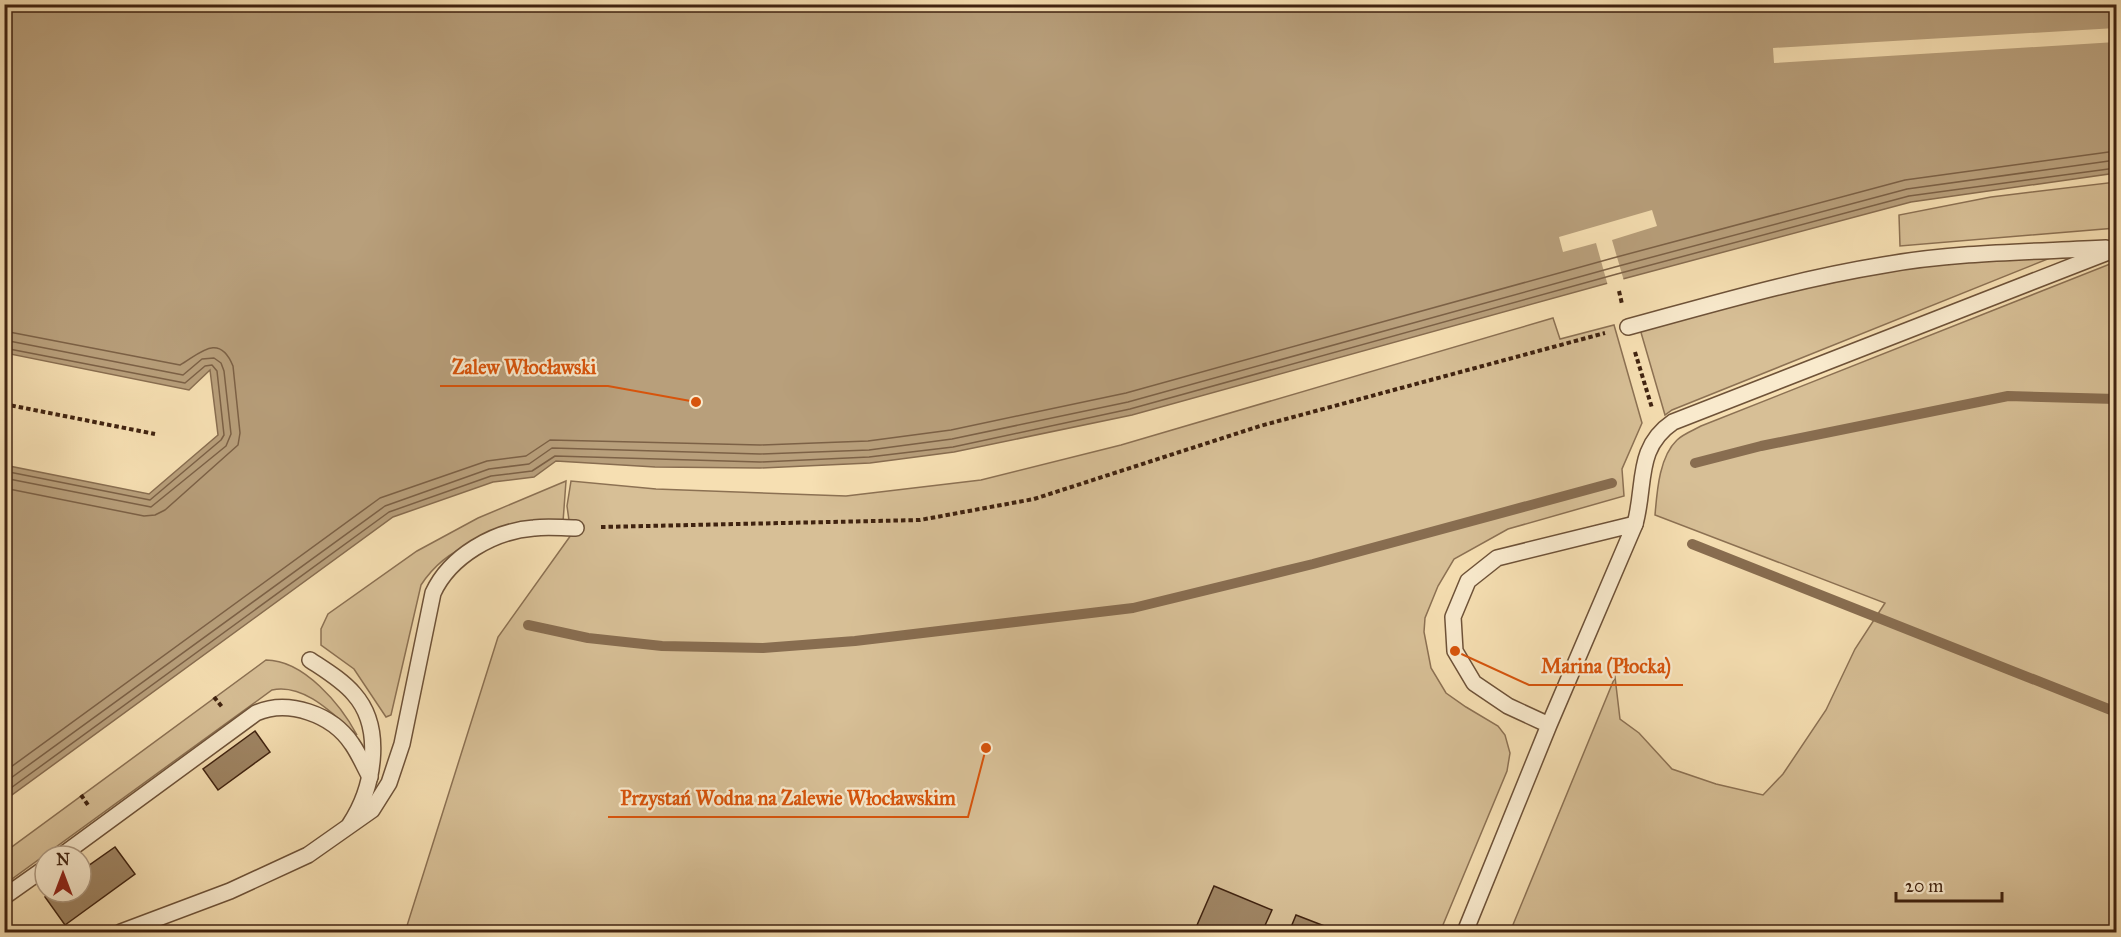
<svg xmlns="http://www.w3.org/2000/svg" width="2121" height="937" viewBox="0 0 2121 937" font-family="'IM FELL Great Primer',serif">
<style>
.green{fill:#d7bf96;stroke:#8c7153;stroke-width:1.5}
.water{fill:#b89f7b;stroke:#886d50;stroke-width:1.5}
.pier{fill:#f6dfb2}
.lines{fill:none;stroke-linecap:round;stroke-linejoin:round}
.shore{stroke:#7c6146;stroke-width:1.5}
.stream{stroke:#886d50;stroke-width:10}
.building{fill:#9f8564;stroke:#402310;stroke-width:1.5}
.service-casing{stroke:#6e5238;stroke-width:18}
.path{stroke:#402310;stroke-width:4;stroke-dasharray:4.5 3;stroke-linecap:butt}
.service{stroke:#f9eacd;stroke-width:15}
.leader{fill:none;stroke:#d7540c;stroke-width:2}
.callout-dot{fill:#d7540c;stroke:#f9eacd;stroke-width:2}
.callout-label{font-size:20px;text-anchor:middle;font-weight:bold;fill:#d7540c;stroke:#f9eacd;stroke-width:4.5;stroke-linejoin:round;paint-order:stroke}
</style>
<rect width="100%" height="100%" fill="#f6dfb2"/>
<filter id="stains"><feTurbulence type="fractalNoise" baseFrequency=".00333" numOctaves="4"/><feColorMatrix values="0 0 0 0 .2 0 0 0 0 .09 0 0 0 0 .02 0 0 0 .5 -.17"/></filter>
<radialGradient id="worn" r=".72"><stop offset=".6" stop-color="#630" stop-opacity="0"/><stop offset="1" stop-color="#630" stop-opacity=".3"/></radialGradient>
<g class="green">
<polygon points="2116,182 2116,228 1900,246 1899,215 1991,197"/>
<polygon points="2043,257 2050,258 1672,410 1665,415 1640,329 1795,290 1900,267"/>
<path d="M2110,264h6v668h-606l105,-255 5,42 19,14 33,36 44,15 47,11 20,-21 43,-64 29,-61 30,-46 -230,-88c2,-23 4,-58 22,-75 6,-6 17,-10 24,-14z"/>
<polygon points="1553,318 1560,339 1614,325 1642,423 1622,469 1624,496 1508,529 1454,559 1438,586 1425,618 1424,632 1431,668 1446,693 1466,707 1498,726 1505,735 1510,753 1507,771 1440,932 405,932 498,637 571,535 567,506 571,481 656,489 846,496 981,480 1121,445"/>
<path d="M566,481l-3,41c-54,11 -110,13 -142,63l-30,130 -5,2 -32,-48 -33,-24v-16l7,-15 89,-63 61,-33z"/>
<path d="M266,660c38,0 75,45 91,75 -22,-19 -52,-52 -85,-45l-267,194v-32z"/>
</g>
<polygon class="water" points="5,5 2116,5 2116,173 1911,202 1619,280 1132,415 954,452 870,463 760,468 655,467 556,461 534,477 493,482 393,517 5,800 4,465 149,494 218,435 210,370 189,390 5,353"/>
<g class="pier">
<polygon points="2116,28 2116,42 1774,63 1773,48"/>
<polygon points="1652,210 1657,226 1612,240 1624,281 1608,286 1596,243 1563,252 1559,237"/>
</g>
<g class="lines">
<g class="shore">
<path d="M4,331l176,34c18,-10 39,-34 53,1l7,67 -2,12 -73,65 -10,5 -11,1 -140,-28"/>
<polyline points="4,340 183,375 202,359 214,358 221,363 224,371 231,434 226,446 151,507 4,478"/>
<polyline points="4,348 185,383 205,366 212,365 217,371 224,435 221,440 150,500 4,471"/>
<polyline points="4,772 380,498 487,461 526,456 550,440 760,445 868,441 951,430 1126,393 1613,258 1905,180 2116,151"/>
<polyline points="4,783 385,506 489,469 529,464 552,448 760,454 869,450 952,439 1128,402 1615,267 1907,189 2116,160"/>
<polyline points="4,793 389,512 491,476 532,471 555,456 760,462 869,457 953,447 1130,409 1617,274 1909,196 2116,168"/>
</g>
<g class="stream">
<polyline points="1695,463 1761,446 2008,396 2116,399"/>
<polyline points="1692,544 2116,712"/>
<polyline points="528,625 588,638 662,646 763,648 855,641 1133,608 1313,564 1612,483"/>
</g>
</g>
<g class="building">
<polygon points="255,731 270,752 218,790 203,769"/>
<polygon points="115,847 135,874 65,925 45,897 52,892 81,892 81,871"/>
<polygon points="1214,886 1272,910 1262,932 1194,932"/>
<polygon points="1296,915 1340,932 1289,932"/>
</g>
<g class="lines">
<g class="service-casing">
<g id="service">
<path d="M1628,327c85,-23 169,-48 256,-62 73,-13 148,-13 222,-17"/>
<path d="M1635,524c11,-40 0,-76 38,-102l443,-173"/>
<path d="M310,660c15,10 32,20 44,34 31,35 19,95 -4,130"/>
<path d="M61,856l195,-143c32,-14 76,1 96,31 7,10 12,22 18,33"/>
<polyline points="4,897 45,868"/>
<path d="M121,932l109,-41 78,-36 64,-45 17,-27 13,-39 31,-151c17,-37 61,-62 101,-65 14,-2 28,0 42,0"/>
<polyline points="1465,932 1549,725 1635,524 1497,558 1468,581 1453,617 1455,651 1474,683 1508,706 1549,725"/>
</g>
</g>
<g class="path">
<polyline points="1619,291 1622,304"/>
<polyline points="1635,352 1652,408"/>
<polyline points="4,404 155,434"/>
<polyline points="601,527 920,520 1034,499 1260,426 1605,333"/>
<polyline points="214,697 222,707"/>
<polyline points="81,795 88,805"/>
</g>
<use href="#service" class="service"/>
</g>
<path class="leader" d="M696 402L608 386H440M1455 651L1529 685H1683M986 748L968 817H608"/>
<g class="callout-dot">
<circle cx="696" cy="402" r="6"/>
<circle cx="1455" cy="651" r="6"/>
<circle cx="986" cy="748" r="6"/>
</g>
<g class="callout-label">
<text x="524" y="374">Zalew Włocławski</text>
<text x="1606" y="673">Marina (Płocka)</text>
<text x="788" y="805">Przystań Wodna na Zalewie Włocławskim</text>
</g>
<rect width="2121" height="937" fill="none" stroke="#f6dfb2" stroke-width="24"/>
<rect x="6" y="6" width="2109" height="925" fill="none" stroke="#402310" stroke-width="3"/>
<rect x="12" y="12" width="2097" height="913" fill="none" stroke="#402310" stroke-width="1.5"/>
<g transform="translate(63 874)"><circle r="28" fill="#f9eacd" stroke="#af9a81" stroke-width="1.5"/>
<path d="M0-4.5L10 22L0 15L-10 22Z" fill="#8f2418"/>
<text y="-9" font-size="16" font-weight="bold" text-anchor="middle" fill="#402310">N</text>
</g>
<path d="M1896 892v9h106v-9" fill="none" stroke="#402310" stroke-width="3"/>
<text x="1905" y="892" font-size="18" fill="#402310" stroke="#f9eacd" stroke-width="4.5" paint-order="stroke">20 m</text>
<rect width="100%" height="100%" filter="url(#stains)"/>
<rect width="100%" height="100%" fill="url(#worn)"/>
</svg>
